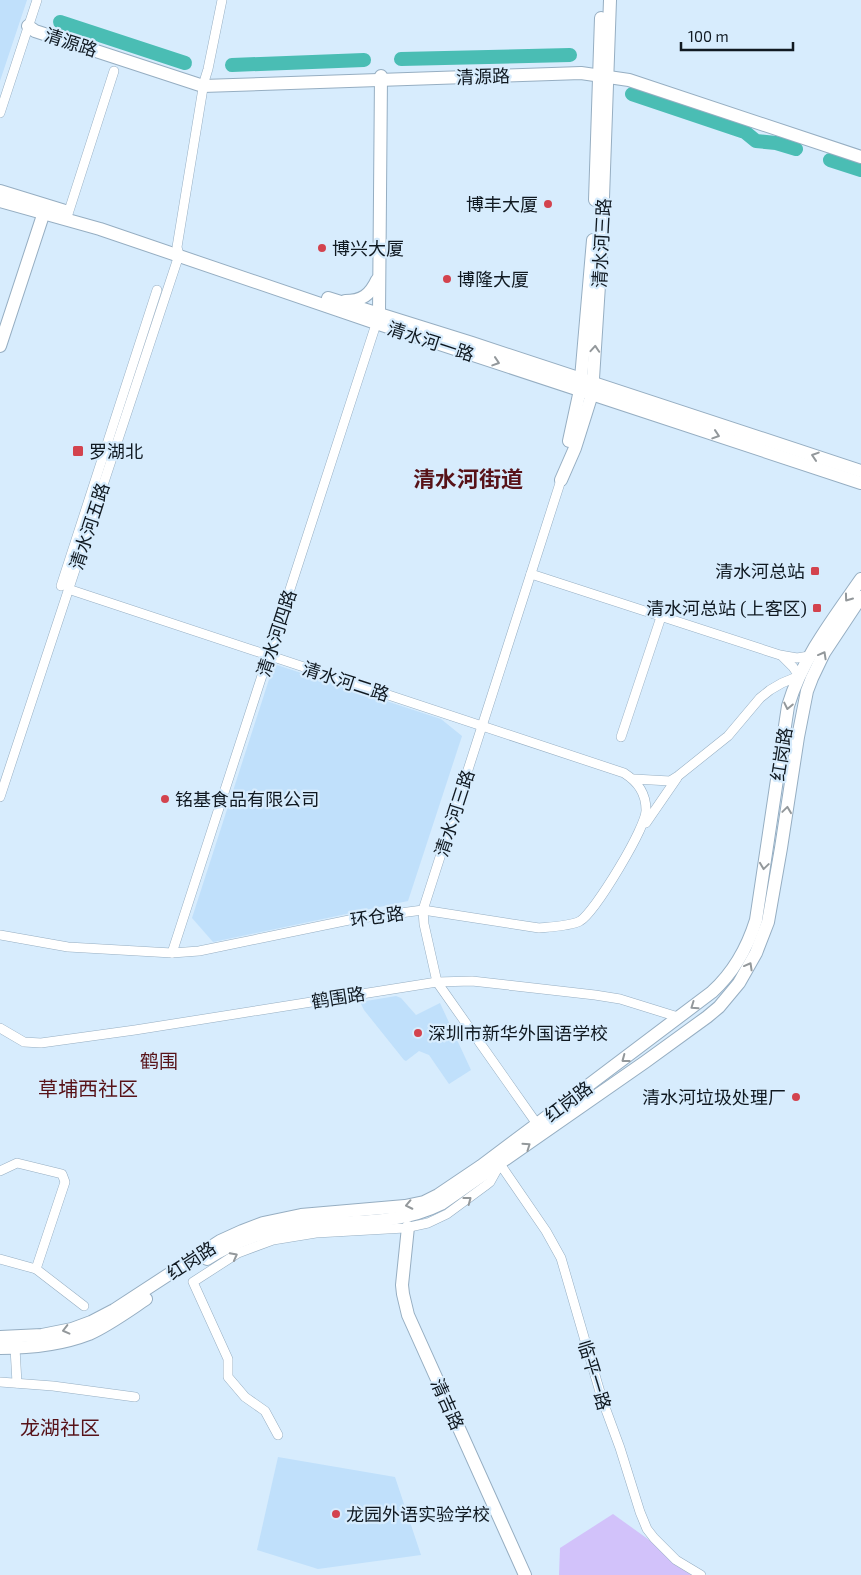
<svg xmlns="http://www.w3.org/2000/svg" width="861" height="1575" viewBox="0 0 861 1575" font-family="'Exo 2','Noto Sans SC',sans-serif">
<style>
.built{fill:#c0e0fb}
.green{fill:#d2c2fa}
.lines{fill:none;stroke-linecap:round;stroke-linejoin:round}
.river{stroke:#4abdb4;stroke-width:14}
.street-casing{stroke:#96aec2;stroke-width:10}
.secondary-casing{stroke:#96aec2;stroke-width:14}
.street{stroke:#fff;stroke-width:9}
.secondary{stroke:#fff;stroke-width:12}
.oneway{stroke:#93989b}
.poi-dot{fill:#d3434e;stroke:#d7ecfd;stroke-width:2}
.labels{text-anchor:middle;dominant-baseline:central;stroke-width:4.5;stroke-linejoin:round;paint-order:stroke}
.street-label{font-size:18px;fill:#101921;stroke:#d7ecfd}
.poi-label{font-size:18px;fill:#101921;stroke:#d7ecfd;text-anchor:start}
.neighbourhood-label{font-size:19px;fill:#571218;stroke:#d7ecfd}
.quarter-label{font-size:20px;fill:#571218;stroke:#d7ecfd}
.district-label{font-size:22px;font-weight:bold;fill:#571218;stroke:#d7ecfd}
</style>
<rect width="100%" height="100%" fill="#d7ecfd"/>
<g class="built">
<polygon points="0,0 27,0 0,81"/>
<polygon points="274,664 441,719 462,736 408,901 213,942 192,918"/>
<polygon points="396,996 401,998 416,1015 440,1003 471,1070 449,1084 429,1055 419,1051 406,1061 404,1060 364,1010 360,1002"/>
<polygon points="278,1457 395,1477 421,1555 318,1569 257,1550"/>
</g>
<polygon class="green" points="613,1514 698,1575 559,1575 560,1548"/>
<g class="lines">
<g class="river">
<polyline points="60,22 185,63"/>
<polyline points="401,59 570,55"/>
<polyline points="232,65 364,60"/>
<polyline points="632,94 745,132 756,141 776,143 796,149"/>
<polyline points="830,160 861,170"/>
</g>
<g class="street-casing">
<g id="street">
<polyline points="0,113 37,0"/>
<polyline points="67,217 114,71"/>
<polyline points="531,574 780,655 797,658 809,656"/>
<polyline points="61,586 157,290"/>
<polyline points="621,737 661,617"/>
<polyline points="634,779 670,781 678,776 728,736 760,698 770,690 782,683 799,676 793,667 783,657"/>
<polyline points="0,797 179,255 177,247 204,82 208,69 222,0"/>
<polyline points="646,823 677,778"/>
<path d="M0,935l68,12 104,6 27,-2 155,-32 69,-9 116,18c10,-1 32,-2 41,-7 15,-9 67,-95 66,-111 0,-17 -8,-28 -22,-37l-556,-184"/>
<polyline points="172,953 378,318"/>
<polyline points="0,1028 24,1042 41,1043 135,1030 437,982 472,981 595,995 620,999 678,1017"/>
<polyline points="537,1124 437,982 424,924 423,910 561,480"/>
<polyline points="0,1171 17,1163 62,1174 65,1182 36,1269"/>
<polyline points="0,1259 36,1269 84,1306"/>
<polyline points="15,1348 17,1383"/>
<polyline points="0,1382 53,1386 135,1397"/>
<polyline points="278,1435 265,1411 245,1397 228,1377 228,1359 193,1282 238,1253 273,1240 316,1233 405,1228 428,1223 447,1214 485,1186 490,1182 500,1164 546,1231 561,1258 602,1399 620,1448 640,1512 647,1529 654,1538 676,1560 701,1575"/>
</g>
</g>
<g class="secondary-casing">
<g id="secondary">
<polyline points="28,26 35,31 203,86 581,73 629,80 861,157"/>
<polyline points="0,191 65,211"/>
<polyline points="595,200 601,18"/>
<polyline points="0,201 100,229 376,323 861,483"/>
<polyline points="328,298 472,343 861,471"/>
<path d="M345,301c17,0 25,-6 32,-21"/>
<polyline points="379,314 381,76"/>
<polyline points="0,346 46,206"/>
<polyline points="569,441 580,390 593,240"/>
<polyline points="561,480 575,448 592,394 601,254 610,0"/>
<polyline points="408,1227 402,1285 403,1294 408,1315 525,1575"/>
<path d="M207,1259c32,-21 70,-32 109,-35 43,-3 85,0 125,-20l204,-142 62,-45 12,-10 20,-24 17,-30 12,-31 13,-74 17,-111 9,-46 5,-13 12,-25 37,-56"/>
<path d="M0,1337l42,-2 30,-6 19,-7 23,-12 106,-69 22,-10 21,-8 38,-8 104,-9 19,-4 14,-7 43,-29 56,-42 175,-132c22,-20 35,-43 44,-72l32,-214c14,-47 45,-87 73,-127"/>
<path d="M0,1348c30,0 61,-3 89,-14 20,-9 39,-23 57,-35"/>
</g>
</g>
<use href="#street" class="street"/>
<use href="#secondary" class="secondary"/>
</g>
<defs><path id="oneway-chevron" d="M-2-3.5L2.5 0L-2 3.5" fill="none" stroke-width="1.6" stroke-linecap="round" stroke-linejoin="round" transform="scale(1.25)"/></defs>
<g class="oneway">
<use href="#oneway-chevron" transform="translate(595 349) rotate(-86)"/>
<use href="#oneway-chevron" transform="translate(496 362) rotate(18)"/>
<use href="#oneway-chevron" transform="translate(716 435) rotate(18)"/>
<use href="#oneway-chevron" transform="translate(815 456) rotate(-162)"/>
<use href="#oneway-chevron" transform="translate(848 598) rotate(126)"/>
<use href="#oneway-chevron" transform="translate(823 655) rotate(-61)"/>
<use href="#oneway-chevron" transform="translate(788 706) rotate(102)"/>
<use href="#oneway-chevron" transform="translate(787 810) rotate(-82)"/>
<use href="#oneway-chevron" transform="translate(764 866) rotate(98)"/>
<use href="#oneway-chevron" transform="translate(749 966) rotate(-61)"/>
<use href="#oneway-chevron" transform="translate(694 1006) rotate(145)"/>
<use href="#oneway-chevron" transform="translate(625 1059) rotate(143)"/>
<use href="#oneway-chevron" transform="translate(527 1146) rotate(-35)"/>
<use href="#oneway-chevron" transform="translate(468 1200) rotate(-37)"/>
<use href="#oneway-chevron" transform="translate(409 1205) rotate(168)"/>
<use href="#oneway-chevron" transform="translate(234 1256) rotate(-28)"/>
<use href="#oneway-chevron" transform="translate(66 1330) rotate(166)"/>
</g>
<g class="poi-dot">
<circle cx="548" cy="204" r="5"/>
<circle cx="322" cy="248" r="5"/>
<circle cx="447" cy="279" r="5"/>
<rect x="72" y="445" width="12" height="12" rx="2.5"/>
<rect x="810" y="566" width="10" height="10" rx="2.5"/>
<rect x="812" y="603" width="10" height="10" rx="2.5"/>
<circle cx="165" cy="799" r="5"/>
<circle cx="418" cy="1033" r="5"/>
<circle cx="796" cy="1097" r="5"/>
<circle cx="336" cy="1514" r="5"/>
</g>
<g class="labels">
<g class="street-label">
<text transform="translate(71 42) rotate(18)">清源路</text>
<text transform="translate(483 76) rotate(-2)">清源路</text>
<text transform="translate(601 243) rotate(-87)">清水河三路</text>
<text transform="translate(431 341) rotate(18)">清水河一路</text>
<text transform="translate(89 526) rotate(-72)">清水河五路</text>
<text transform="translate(276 633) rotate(-72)">清水河四路</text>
<text transform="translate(346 681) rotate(18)">清水河二路</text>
<text transform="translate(781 754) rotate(-81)">红岗路</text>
<text transform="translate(454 813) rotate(-72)">清水河三路</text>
<text transform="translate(377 916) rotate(-8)">环仓路</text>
<text transform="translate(338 997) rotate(-9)">鹤围路</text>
<text transform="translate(568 1101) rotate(-37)">红岗路</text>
<text transform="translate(191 1260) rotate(-33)">红岗路</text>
<text transform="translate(595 1375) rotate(73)">临平一路</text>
<text transform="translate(448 1404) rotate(66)">清吉路</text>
</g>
<g class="poi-label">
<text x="538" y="204" text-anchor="end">博丰大厦</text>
<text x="332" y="248">博兴大厦</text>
<text x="457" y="279">博隆大厦</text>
<text x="89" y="451">罗湖北</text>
<text x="805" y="571" text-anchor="end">清水河总站</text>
<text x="807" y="608" text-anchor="end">清水河总站 (上客区)</text>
<text x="175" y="799">铭基食品有限公司</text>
<text x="428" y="1033">深圳市新华外国语学校</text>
<text x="786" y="1097" text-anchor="end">清水河垃圾处理厂</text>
<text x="346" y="1514">龙园外语实验学校</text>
</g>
<g class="neighbourhood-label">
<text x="159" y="1060">鹤围</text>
</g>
<g class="quarter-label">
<text x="88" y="1088">草埔西社区</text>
<text x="60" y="1427">龙湖社区</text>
</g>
<g class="district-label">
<text x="468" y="478">清水河街道</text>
</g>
</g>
<path d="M681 42v8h112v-8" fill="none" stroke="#101921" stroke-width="2.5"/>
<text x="688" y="42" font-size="15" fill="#101921" stroke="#d7ecfd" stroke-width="4" paint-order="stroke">100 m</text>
</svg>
